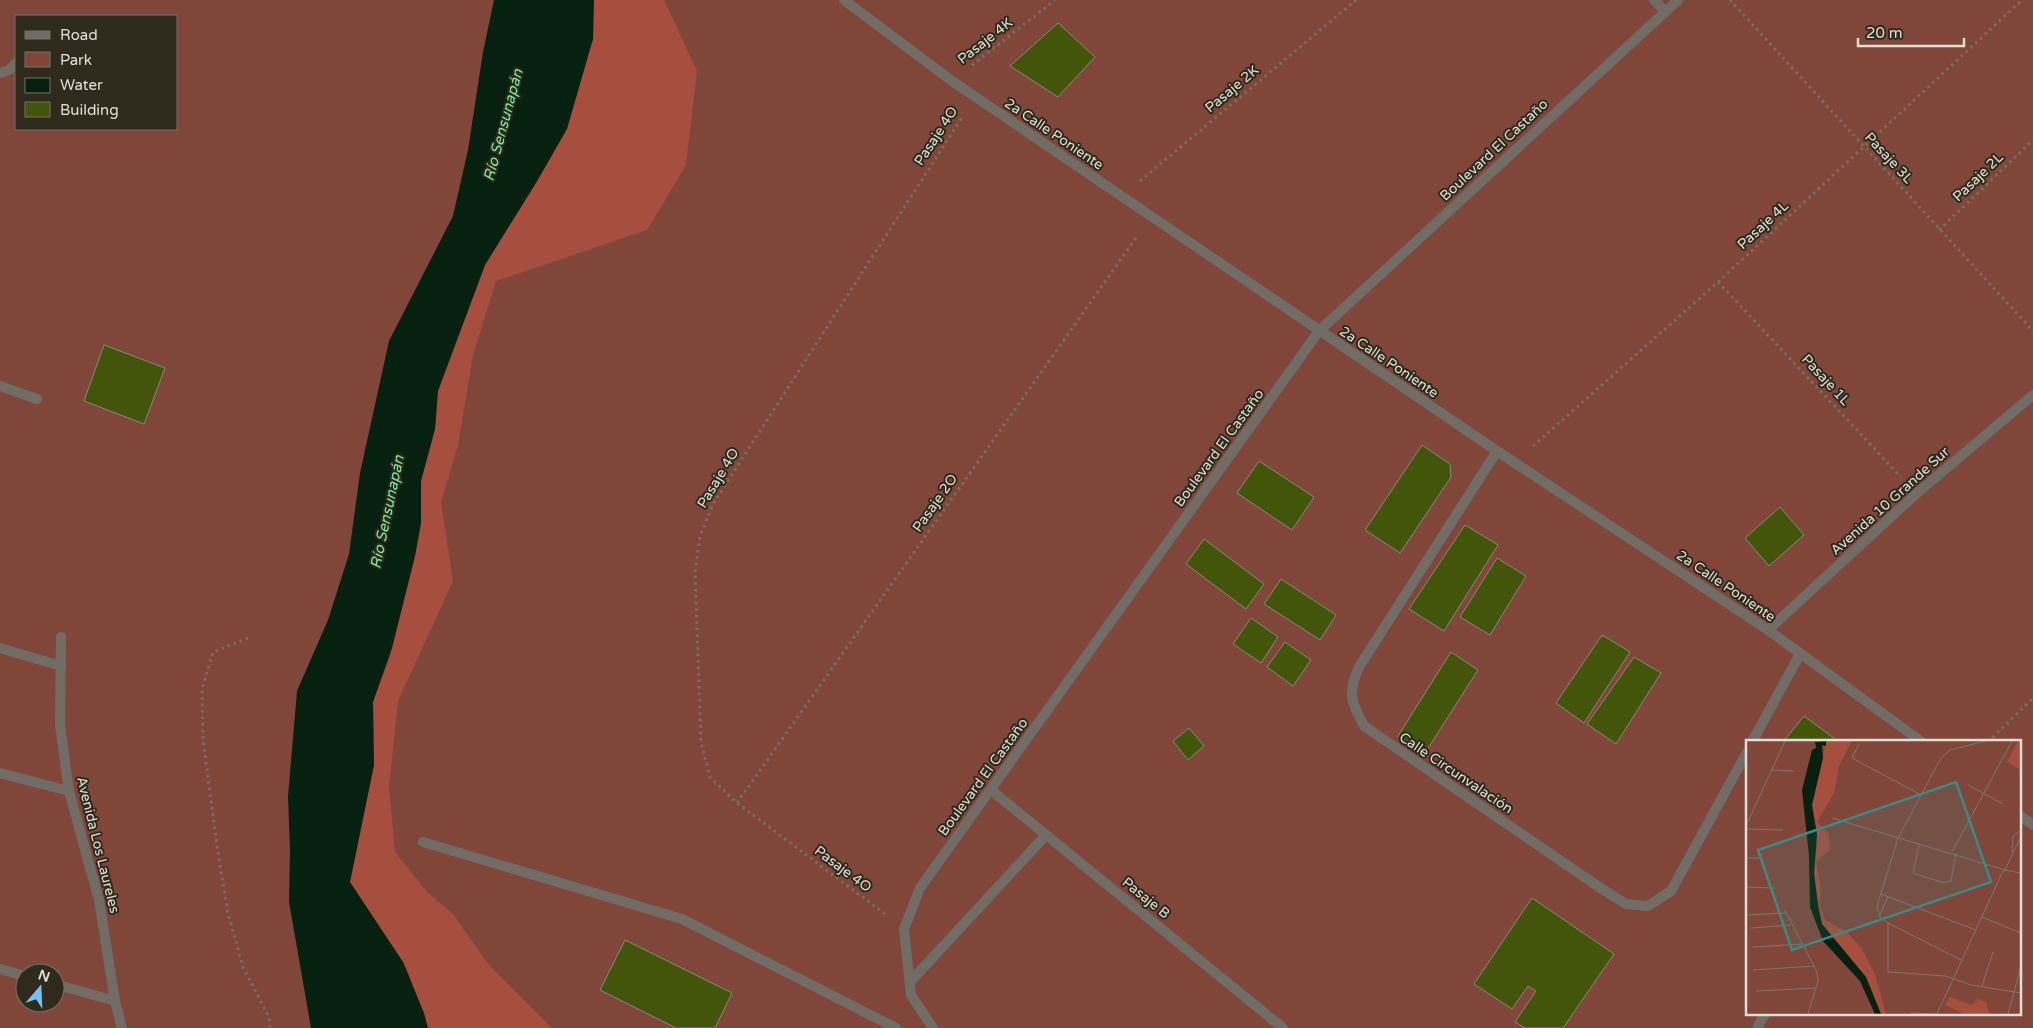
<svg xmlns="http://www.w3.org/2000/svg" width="2033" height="1028" viewBox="0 0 2033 1028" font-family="'Varela Round',sans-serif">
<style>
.green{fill:#81463a;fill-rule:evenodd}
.forest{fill:#a64f3e}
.water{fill:#06210f}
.building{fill:#43540b;stroke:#868b7c}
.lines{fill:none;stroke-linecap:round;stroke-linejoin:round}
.path{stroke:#737064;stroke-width:3;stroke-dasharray:2.5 4;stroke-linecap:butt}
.lane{stroke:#726c67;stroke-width:10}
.street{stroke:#726c67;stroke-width:10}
.labels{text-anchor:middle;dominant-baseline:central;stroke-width:4;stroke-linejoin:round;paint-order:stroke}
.street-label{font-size:14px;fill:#e0ded5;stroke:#2e2a1c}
.water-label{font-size:15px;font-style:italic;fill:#7beb9f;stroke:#2e2a1c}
.inset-road{fill:none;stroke:#7b786c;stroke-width:1}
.view{fill:#398b83;fill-opacity:0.15;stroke:#398b83;stroke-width:2.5}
.inset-edge{fill:none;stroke:#e0ded5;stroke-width:2.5}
</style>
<rect width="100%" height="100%" fill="#383426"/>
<path class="green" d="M0,0h2033v1028h-2033zM16,16h160v113h-160zM1747,742h272v272h-272zM25,973h30v30h-30z"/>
<polygon class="forest" points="594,0 664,0 697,71 686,165 647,230 496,281 473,355 458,445 441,502 453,581 398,701 389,787 395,852 428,893 453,914 489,965 552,1028 428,1028 407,969 350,882 374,765 373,702 390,657 415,556 421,523 421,481 435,429 438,391 485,265 505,231 593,39"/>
<polygon class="water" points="494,0 594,0 593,39 567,129 536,183 485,265 438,391 435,429 421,481 421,523 415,556 392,648 373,702 374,765 350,882 403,962 424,1013 428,1028 311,1028 289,902 290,850 288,796 297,691 328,620 349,554 360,473 389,341 453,216 468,150 483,52"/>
<g class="building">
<polygon points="1058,23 1095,57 1058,97 1010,66"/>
<polygon points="104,345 165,368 144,424 84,401"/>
<polygon points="1422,445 1450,464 1451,477 1400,553 1365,530"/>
<polygon points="1259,461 1314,497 1292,530 1237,493"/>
<polygon points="1780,507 1804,535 1769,566 1745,538"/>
<polygon points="1465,525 1498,545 1444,631 1409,609"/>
<polygon points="1204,539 1264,584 1246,609 1186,564"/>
<polygon points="1497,558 1526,576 1490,635 1460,617"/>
<polygon points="1281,579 1336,615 1320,640 1264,604"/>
<polygon points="1251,618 1278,637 1261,663 1233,644"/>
<polygon points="1602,635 1630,652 1584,723 1556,703"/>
<polygon points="1285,642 1311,660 1293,686 1267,667"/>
<polygon points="1451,652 1478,670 1425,753 1398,736"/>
<polygon points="1634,657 1661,673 1616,744 1587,724"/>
<polygon points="1804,716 1839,742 1783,742"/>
<polygon points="1189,728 1204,746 1188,760 1173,741"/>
<polygon points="1532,898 1614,954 1563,1028 1525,1028 1515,1022 1536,991 1528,986 1512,1009 1474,984"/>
<polygon points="625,940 732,993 715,1028 676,1028 600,990"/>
</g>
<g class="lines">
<g class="path">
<polyline points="1730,0 2033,331"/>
<polyline points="972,65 1055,0"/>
<polyline points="1140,181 1356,0"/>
<polyline points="1939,230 2033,140"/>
<polyline points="1718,282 1901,477"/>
<polyline points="1533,446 1718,282 2022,0"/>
<polyline points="248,638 213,652 202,689 203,740 218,853 228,913 243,967 269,1017 270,1028"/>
<polyline points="1988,742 2033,698"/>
<polyline points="737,803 1138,235"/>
<polyline points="885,914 737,803 710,777 701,742 695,572 700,536 713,504 963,116"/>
</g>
<g class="lane">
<polyline points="423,842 682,919 896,1028"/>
<polyline points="1757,1028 1765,1014"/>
</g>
<g class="street">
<polyline points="844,0 952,81 1497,451 1768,630 1922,742"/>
<polyline points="1654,0 1665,11"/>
<polyline points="0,73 9,70 16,63"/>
<polyline points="0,386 37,399"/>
<path d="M1497,451l-138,216c-12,27 -8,34 5,59l238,163 24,15 22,2 23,-15 76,-139"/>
<polyline points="1768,630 1916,494 2033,395"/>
<polyline points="61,637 60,725 69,791 99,900 115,1001 122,1028"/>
<polyline points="0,648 61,666"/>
<polyline points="1752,742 1800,654"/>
<polyline points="0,773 69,791"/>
<polyline points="991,790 1283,1028"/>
<polyline points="2019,815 2033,825"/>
<polyline points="0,969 25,976"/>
<polyline points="910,982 1046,835"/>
<polyline points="55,984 115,1001"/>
<polyline points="933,1028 911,995 904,929 920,888 1319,331 1678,0"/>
</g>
</g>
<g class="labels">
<g class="street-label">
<text transform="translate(985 41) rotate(-38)">Pasaje 4K</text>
<text transform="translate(1232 89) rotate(-40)">Pasaje 2K</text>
<text transform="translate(1054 134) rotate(34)">2a Calle Poniente</text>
<text transform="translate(936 136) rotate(-57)">Pasaje 4O</text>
<text transform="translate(1494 150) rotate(-43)">Boulevard El Castaño</text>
<text transform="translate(1889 158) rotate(47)">Pasaje 3L</text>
<text transform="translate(1978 177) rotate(-44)">Pasaje 2L</text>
<text transform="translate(1763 225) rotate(-43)">Pasaje 4L</text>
<text transform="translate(1389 362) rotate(34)">2a Calle Poniente</text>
<text transform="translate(1826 380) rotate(47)">Pasaje 1L</text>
<text transform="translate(1219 448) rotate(-54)">Boulevard El Castaño</text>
<text transform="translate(718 478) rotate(-59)">Pasaje 4O</text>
<text transform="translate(1890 501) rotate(-42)">Avenida 10 Grande Sur</text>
<text transform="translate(935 503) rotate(-55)">Pasaje 2O</text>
<text transform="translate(1726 586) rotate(34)">2a Calle Poniente</text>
<text transform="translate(1456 773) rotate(34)">Calle Circunvalación</text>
<text transform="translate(983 777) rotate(-54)">Boulevard El Castaño</text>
<text transform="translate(98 845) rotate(76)">Avenida Los Laureles</text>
<text transform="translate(843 869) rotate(37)">Pasaje 4O</text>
<text transform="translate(1146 898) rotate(39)">Pasaje B</text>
</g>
<g class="water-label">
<text transform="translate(503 125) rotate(-75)">Río Sensunapán</text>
<text transform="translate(387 512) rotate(-78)">Río Sensunapán</text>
</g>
</g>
<g transform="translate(1746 740)">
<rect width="275" height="275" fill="#383426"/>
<path d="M0,1h275v273h-275z" fill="#81463a"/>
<path d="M80,1h26l-13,25 -5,27 -17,29 11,11 2,10 -1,8 -13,10 5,30 -1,14 5,15 22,12 15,17 13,25 11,40h-5l-15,-37 -44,-53 -8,-51 3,-30 -5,-38zM272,1h3v29l-14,-8zM203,257l23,8 5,-6 9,3 3,12h-25l-19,-9z" fill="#a64f3e"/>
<path d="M80,1v5l-4,-1 1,13 -11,47 5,29 -3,39 4,33 4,18 44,53 15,37h-6l-15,-33 -37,-40 -13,-34 -1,-51 -7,-66 10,-40 4,-2 -1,-6z" fill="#06210f"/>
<path class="inset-road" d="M113,4l-7,14 69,37M25,30l23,1M222,45l35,19M86,78l173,52 16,-34M0,86l39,-85M0,89l37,1M173,104l-6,29 31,10 7,-2 5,-28M206,112l60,-111M266,112l1,-16 8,-6M0,118h13l3,-4M0,147l29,1M135,154l95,36M39,170l32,62 1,9 -10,33M2,175l38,-2M134,175l8,-19M236,177l39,16M142,183v49l58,4 25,9 50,8M5,188l40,-3M7,207l50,-3M215,220l-73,-37 -8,-6 -3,-11 21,-68 43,-80 9,-8 35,-9M7,230l62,-4M236,246l11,-34M10,251l59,-3M165,273l26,1M191,274l65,-141 3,-3 16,3M262,274l13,-48"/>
<path class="view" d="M210,42l35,100 -199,68 -34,-100z"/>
<rect width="275" height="275" class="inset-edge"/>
</g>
<rect x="15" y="15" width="162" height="115" fill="#2e2a1c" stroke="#757266"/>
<rect x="25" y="31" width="25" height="8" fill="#726c67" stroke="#757266"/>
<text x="60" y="40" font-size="15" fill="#e0ded5">Road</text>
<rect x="25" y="52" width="25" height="15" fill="#81463a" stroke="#757266"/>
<text x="60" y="65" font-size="15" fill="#e0ded5">Park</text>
<rect x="25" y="78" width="25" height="15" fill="#06210f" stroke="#757266"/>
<text x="60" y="90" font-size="15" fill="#e0ded5">Water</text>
<rect x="25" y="102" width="25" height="15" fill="#43540b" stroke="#757266"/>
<text x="60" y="115" font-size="15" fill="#e0ded5">Building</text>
<g transform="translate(40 988) rotate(19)"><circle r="24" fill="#2e2a1c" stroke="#757266"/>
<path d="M0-4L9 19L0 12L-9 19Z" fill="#77bff7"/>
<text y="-8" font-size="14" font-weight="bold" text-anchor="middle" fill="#e0ded5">N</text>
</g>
<path d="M1858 38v8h106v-8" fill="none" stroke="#e0ded5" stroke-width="2.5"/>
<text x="1866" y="38" font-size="15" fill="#e0ded5" stroke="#2e2a1c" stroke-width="4" paint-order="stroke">20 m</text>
</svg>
